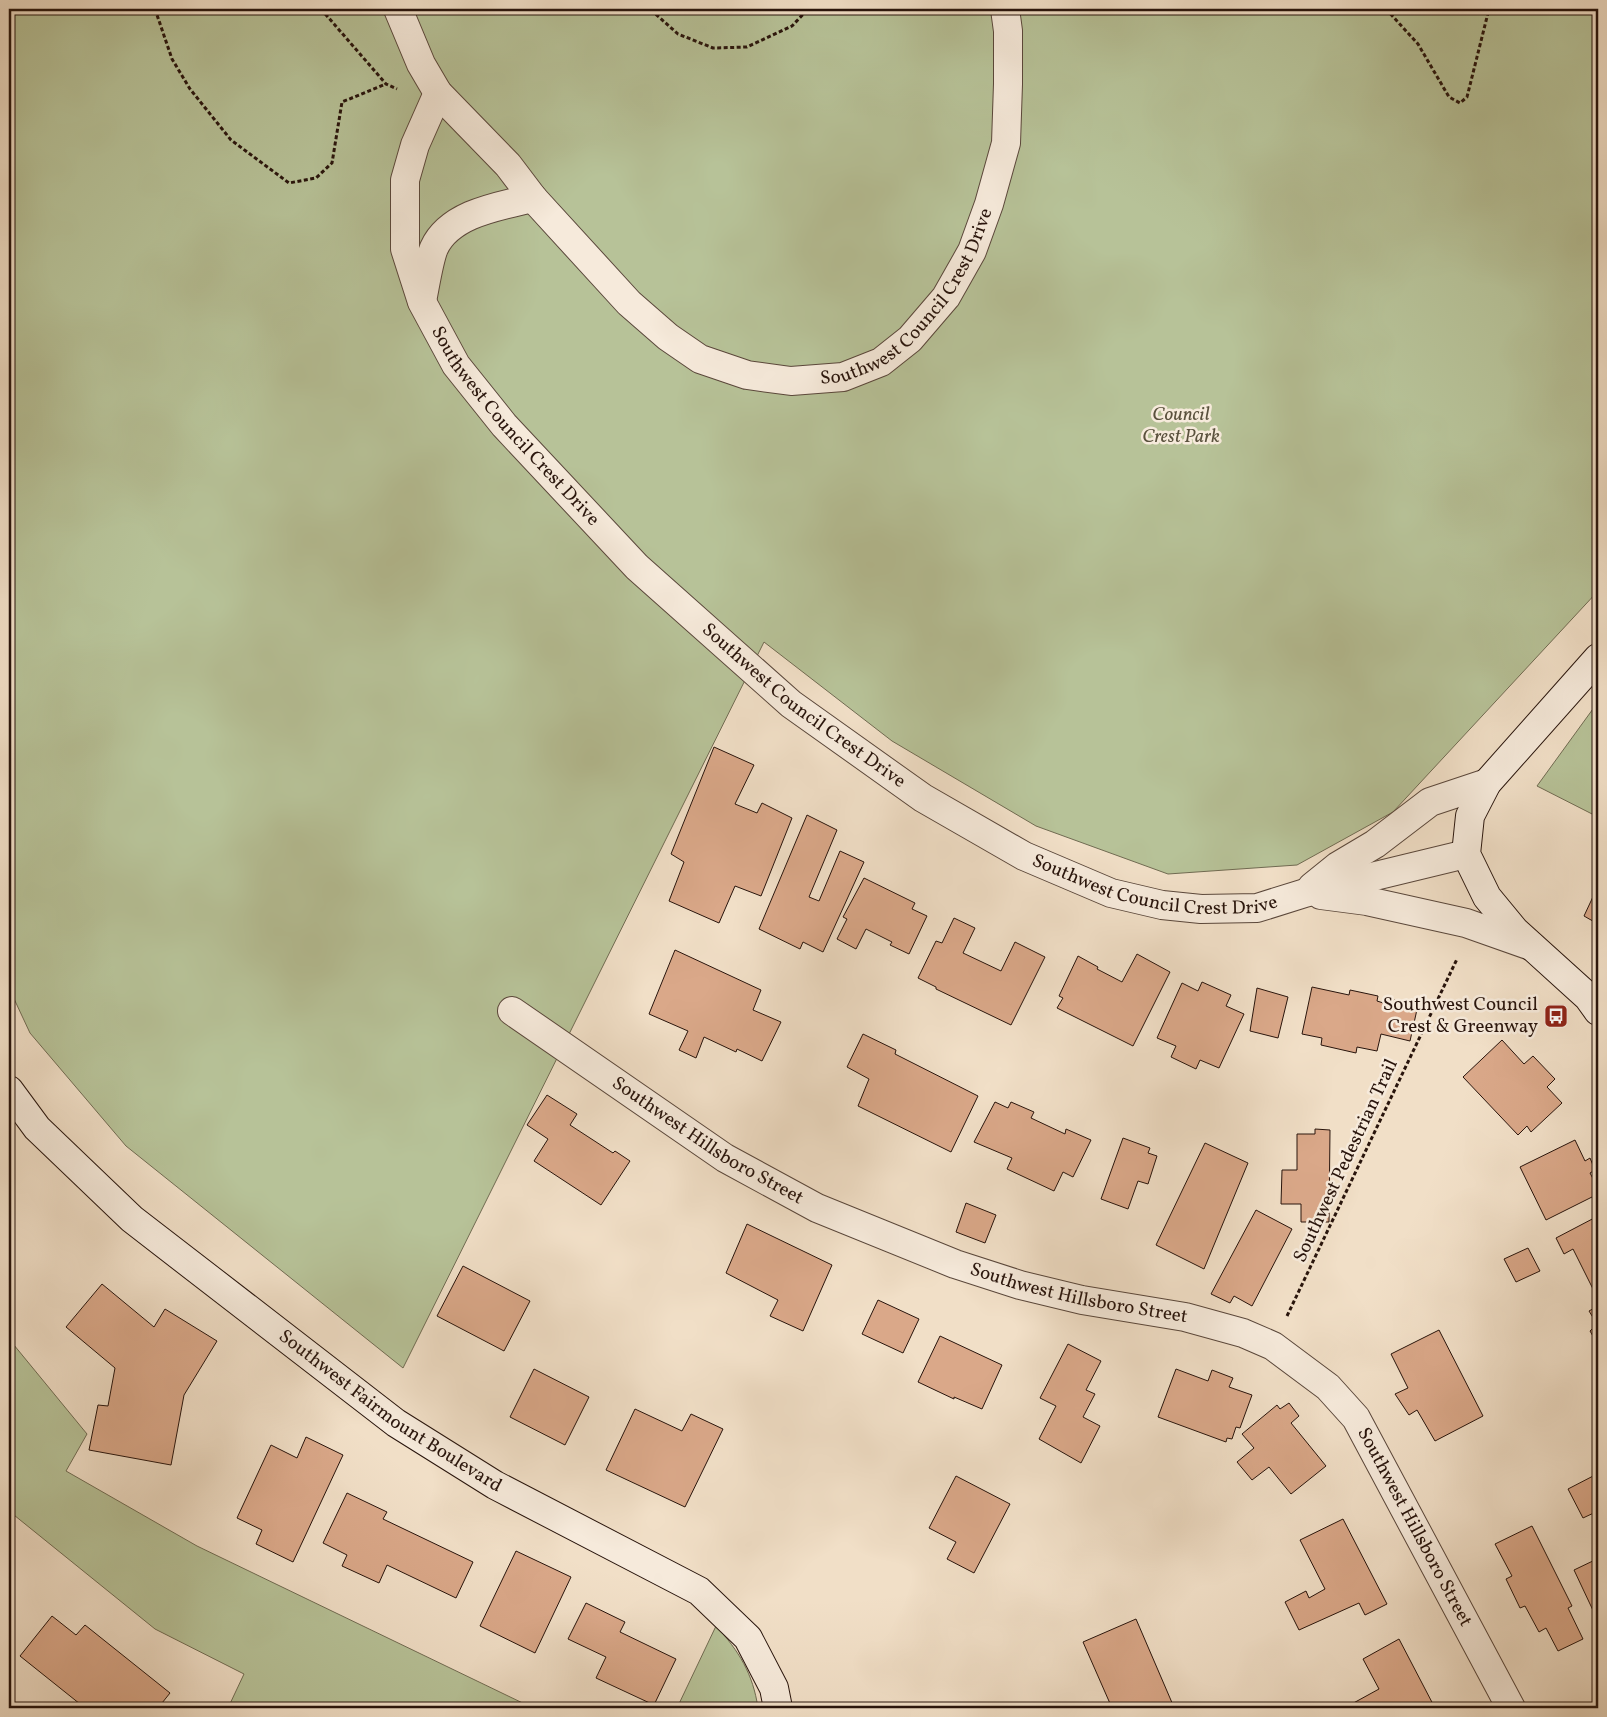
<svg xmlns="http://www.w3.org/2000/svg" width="1607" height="1717" viewBox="0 0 1607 1717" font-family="Vollkorn,serif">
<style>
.green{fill:#b7c298;stroke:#706b52}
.building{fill:#daa889;stroke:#28140c}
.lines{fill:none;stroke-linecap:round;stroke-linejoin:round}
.street-casing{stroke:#5a473b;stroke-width:30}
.secondary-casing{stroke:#28140c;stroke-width:30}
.path{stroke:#28140c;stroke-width:3;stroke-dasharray:4 2.5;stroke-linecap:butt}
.street{stroke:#f6eadb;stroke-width:28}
.secondary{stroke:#f6eadb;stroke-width:28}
.labels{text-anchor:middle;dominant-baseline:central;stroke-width:5;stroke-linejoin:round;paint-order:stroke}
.street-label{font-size:19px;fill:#28140c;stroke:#f6eadb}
.park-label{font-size:19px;font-style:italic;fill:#5a513d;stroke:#f6eadb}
.poi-label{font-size:19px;fill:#28140c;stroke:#f6eadb;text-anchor:end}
</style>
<rect width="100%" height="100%" fill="#f1dfc7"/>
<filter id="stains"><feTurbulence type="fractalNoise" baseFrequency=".004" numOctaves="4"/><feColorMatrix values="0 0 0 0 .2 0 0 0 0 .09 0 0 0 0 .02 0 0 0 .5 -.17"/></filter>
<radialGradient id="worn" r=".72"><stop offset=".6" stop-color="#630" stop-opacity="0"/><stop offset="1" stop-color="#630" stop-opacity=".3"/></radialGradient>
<g class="green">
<polygon points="9,9 1598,9 1598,591 1393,812 1297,865 1168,874 1036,826 892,741 764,642 403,1368 126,1146 30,1033 9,988"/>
<polygon points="1598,702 1598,817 1537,786"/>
<polygon points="9,1339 87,1434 66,1471 197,1546 533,1708 228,1708 244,1674 155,1629 9,1511"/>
<path d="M716,1626c23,25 37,48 42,82h-81z"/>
</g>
<g class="building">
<polygon points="714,747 754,765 735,804 757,813 762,803 792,818 761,896 735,886 719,923 669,901 684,862 671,854"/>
<polygon points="807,815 837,830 809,897 819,901 840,851 864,862 823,952 803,942 800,949 759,929"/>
<polygon points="864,878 915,903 912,909 927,916 909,954 890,945 892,942 866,929 856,949 837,939 847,919 843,917"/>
<polygon points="1598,886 1598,924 1584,916"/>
<polygon points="954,918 975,928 963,953 1001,971 1015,942 1045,957 1011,1025 936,989 936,987 918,978 936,941 942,943"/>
<polygon points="675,950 761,990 753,1010 781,1022 762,1061 737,1049 736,1052 704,1037 696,1058 679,1050 688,1031 649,1014"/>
<polygon points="1137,954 1170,972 1133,1046 1057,1008 1063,998 1059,996 1078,956 1098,967 1097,969 1122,982"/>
<polygon points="1202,982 1231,995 1226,1006 1244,1014 1219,1068 1200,1060 1196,1069 1171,1057 1176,1046 1157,1038 1182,983 1198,991"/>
<polygon points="1312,987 1349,995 1350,990 1378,996 1377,1001 1393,1006 1394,1000 1418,1005 1410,1041 1381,1034 1377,1051 1357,1047 1356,1053 1321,1045 1322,1038 1302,1034"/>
<polygon points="1257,988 1288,997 1278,1038 1250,1031"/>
<polygon points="863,1034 896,1050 895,1054 978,1096 951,1152 858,1106 869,1079 847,1067"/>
<polygon points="1502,1040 1524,1064 1533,1056 1555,1079 1547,1087 1562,1103 1531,1132 1527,1126 1518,1135 1463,1077"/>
<polygon points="547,1095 577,1114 570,1125 613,1153 615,1151 630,1161 601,1205 534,1161 548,1139 527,1125"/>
<polygon points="995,1102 1008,1108 1011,1102 1034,1112 1031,1118 1065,1134 1066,1129 1091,1140 1073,1177 1063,1172 1054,1191 1007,1169 1012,1158 974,1142"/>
<polygon points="1315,1129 1330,1130 1329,1222 1301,1222 1301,1204 1281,1204 1282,1170 1297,1170 1297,1134 1315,1134"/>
<polygon points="1123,1138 1150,1148 1148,1153 1157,1156 1148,1184 1138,1181 1128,1209 1101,1199"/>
<polygon points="1575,1140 1585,1161 1590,1158 1595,1170 1590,1173 1598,1188 1598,1194 1546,1220 1520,1167"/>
<polygon points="1205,1143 1248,1163 1204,1269 1156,1245"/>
<polygon points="966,1203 996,1215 985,1243 956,1232"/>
<polygon points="1256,1210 1292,1229 1252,1306 1234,1296 1230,1303 1211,1294"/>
<polygon points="1598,1216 1598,1286 1593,1289 1573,1249 1564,1254 1556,1238"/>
<polygon points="747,1224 832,1265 803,1331 770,1316 778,1300 726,1273"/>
<polygon points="1528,1248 1540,1271 1516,1282 1504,1259"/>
<polygon points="463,1266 530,1301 504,1351 437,1316"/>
<polygon points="102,1284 154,1327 165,1309 217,1341 184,1395 171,1465 89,1450 98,1405 108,1406 115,1368 66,1327"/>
<polygon points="878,1300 919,1319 903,1353 862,1334"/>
<polygon points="1598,1306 1598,1345 1590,1331 1597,1324 1589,1311"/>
<polygon points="1439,1330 1483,1416 1435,1441 1417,1410 1409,1415 1395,1394 1408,1388 1391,1354"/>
<polygon points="940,1336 1002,1365 982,1409 954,1397 954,1399 918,1382"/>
<polygon points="1068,1344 1101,1361 1086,1390 1095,1394 1083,1417 1100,1426 1081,1463 1039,1439 1056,1406 1040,1398"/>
<polygon points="534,1369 589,1397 565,1445 510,1417"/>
<polygon points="1176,1369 1208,1381 1212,1370 1233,1378 1229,1387 1252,1395 1240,1428 1236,1427 1232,1439 1227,1438 1226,1442 1158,1417"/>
<polygon points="1289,1403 1299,1416 1291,1423 1326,1466 1291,1494 1269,1467 1252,1480 1237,1462 1254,1448 1242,1434 1277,1405 1280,1409"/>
<polygon points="635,1409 682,1431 691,1414 723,1429 685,1507 606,1470"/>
<polygon points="306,1437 343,1455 293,1562 256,1544 262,1530 237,1518 271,1445 297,1458"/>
<polygon points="1597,1474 1598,1511 1583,1518 1568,1489"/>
<polygon points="956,1476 1010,1504 974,1573 947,1559 956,1542 929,1528"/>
<polygon points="347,1493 387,1512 383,1519 473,1562 456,1598 387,1565 379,1583 342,1566 347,1555 323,1543"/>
<polygon points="1343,1519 1387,1604 1365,1615 1359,1603 1299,1630 1285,1602 1306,1591 1309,1598 1325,1589 1300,1540"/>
<polygon points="1532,1526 1572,1606 1568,1608 1583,1639 1558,1651 1546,1628 1539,1632 1525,1606 1520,1608 1506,1579 1512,1576 1495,1544"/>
<polygon points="1598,1548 1598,1621 1574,1570 1597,1559 1593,1551"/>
<polygon points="516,1551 571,1577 535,1653 480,1626"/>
<polygon points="586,1603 625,1622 620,1632 676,1659 654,1705 596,1678 606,1657 568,1639"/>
<polygon points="52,1616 76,1635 85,1625 170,1693 158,1708 85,1708 20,1656"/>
<polygon points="1136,1619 1173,1705 1165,1708 1112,1708 1083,1642"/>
<polygon points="1399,1639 1435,1708 1349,1708 1348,1706 1379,1689 1363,1659"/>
</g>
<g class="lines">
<g class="street-casing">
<g id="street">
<path id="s1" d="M398,9l23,55 17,29 70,72 25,33 96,105 39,34 32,22 47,16 44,6 52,-4 38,-15 29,-23 36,-42 26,-46 17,-47 17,-61 2,-59v-53l-3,-22"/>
<path id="s2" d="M438,93l-23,52 -10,35v69l17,53 34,63 48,60 133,142 154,137 132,94 101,58 87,37 51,12 39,4 56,-1 48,-15 161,-39"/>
<path d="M422,301c3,-14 7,-41 12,-53 16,-35 66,-42 99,-50"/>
<polyline points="1312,887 1338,866 1375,844 1430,802 1487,783"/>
<polyline points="1321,895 1367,901 1466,923 1531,946"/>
<path id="s3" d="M512,1011l213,147 92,50 138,56 65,21 62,15 103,17 58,16 30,13 55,41 28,31 155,290"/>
</g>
</g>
<g class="secondary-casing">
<g id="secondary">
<polyline points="1598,658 1487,783 1470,816 1466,854 1487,897 1515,931 1588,997 1598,1011"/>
<path id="s4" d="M9,1090l28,38 95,91 264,204 99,62 204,106 49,47 26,50 4,20"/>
</g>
</g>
<g class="path">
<polyline points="155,9 172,59 190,89 231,140 289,183 316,178 332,163 342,102 386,84"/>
<polyline points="321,9 386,84 397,89"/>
<polyline points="1386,9 1418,44 1449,97 1460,103 1467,97 1489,9"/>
<polyline points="651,10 678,34 713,48 747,47 792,26 808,9"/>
<polyline points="1287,1316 1457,959"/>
</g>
<use href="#street" class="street"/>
<use href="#secondary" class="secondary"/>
</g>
<defs>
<g id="bus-square" transform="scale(1.25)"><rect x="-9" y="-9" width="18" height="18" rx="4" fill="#8f2418" stroke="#f6eadb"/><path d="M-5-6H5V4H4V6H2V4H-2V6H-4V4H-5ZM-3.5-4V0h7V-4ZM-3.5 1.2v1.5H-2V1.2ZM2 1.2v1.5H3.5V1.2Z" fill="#fff"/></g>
</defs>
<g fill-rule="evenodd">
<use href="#bus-square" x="1556" y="1016"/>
</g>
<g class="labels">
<g class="street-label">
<text stroke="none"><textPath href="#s1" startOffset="718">Southwest Council Crest Drive</textPath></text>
<text stroke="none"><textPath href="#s2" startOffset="374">Southwest Council Crest Drive</textPath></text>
<text stroke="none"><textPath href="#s2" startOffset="778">Southwest Council Crest Drive</textPath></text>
<text stroke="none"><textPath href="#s2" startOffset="1182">Southwest Council Crest Drive</textPath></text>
<text stroke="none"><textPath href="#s3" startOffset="235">Southwest Hillsboro Street</textPath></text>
<text transform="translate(1346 1161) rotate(-65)">Southwest Pedestrian Trail</text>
<text stroke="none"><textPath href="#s3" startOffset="640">Southwest Hillsboro Street</textPath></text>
<text stroke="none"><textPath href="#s4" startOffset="501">Southwest Fairmount Boulevard</textPath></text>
<text stroke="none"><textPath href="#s3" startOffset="1076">Southwest Hillsboro Street</textPath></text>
</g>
<g class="park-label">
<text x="1181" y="415">Council<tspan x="1181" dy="22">Crest Park</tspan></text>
</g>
<g class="poi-label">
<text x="1538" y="1005">Southwest Council<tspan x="1538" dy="22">Crest &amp; Greenway</tspan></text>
</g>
</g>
<rect width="1607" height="1717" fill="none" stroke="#f1dfc7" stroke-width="30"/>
<rect x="10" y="10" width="1587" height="1697" fill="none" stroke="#28140c" stroke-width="2.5"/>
<rect x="15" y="15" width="1577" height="1687" fill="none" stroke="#28140c"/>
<rect width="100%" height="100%" filter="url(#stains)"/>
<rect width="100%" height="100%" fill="url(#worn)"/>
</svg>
